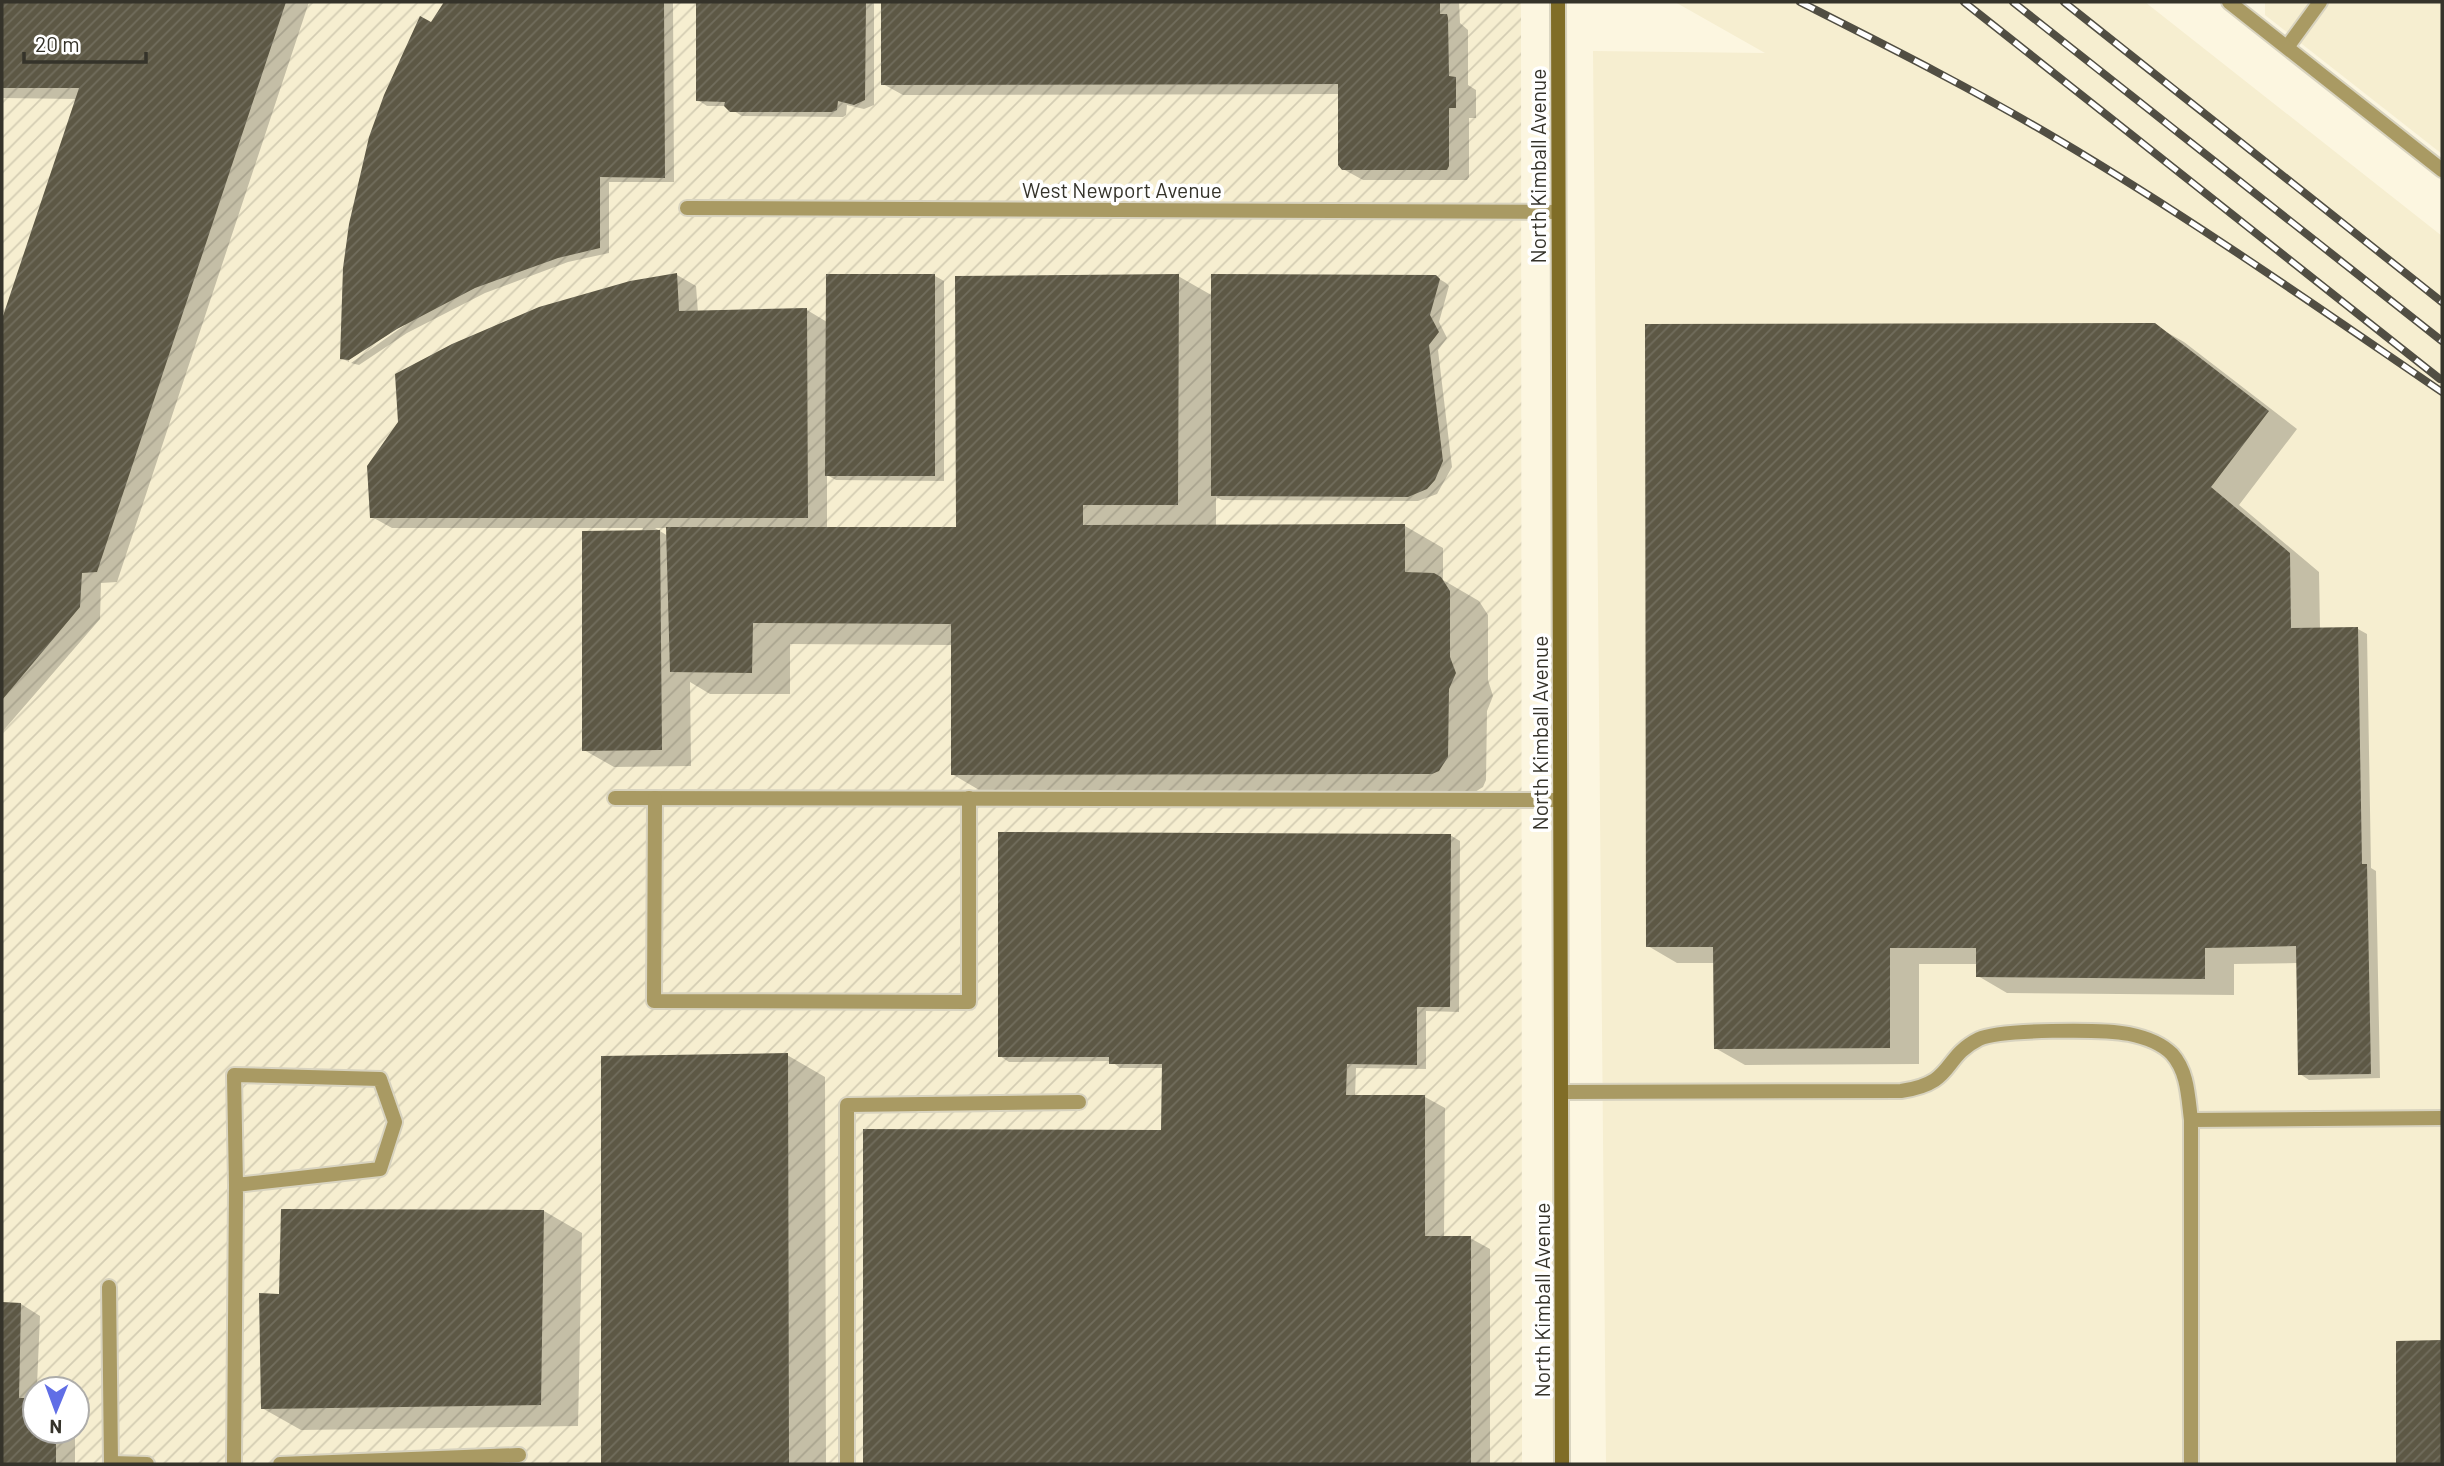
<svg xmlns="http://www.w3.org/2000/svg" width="2444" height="1466" viewBox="0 0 2444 1466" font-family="Barlow,sans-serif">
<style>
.built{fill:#f6eed0}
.industrial{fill:url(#industrial-furrows);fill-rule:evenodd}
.shadow{fill:#0003;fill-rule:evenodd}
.building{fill:url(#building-hatch)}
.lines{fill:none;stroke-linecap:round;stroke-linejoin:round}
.lane-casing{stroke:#d8d3bf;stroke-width:18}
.street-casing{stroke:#d8d3bf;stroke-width:18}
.secondary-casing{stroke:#d8d3bf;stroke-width:18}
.lane{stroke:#a99a63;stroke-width:14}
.street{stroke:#a99a63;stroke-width:14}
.secondary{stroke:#806d27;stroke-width:14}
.rail-casing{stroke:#514e43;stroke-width:8}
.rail{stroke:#fff;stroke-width:5;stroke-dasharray:16;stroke-linecap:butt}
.labels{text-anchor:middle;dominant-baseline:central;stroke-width:7;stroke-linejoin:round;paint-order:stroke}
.street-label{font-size:21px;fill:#35332a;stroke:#fff}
</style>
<defs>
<pattern id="industrial-furrows" width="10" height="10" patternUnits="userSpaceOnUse" patternTransform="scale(1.75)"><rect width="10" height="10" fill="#f6eed0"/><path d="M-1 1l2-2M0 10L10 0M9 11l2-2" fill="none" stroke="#d4cdb3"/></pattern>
<pattern id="building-hatch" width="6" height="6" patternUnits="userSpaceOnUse" patternTransform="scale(1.75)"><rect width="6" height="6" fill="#5d5845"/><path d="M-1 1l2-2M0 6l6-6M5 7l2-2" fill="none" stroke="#716d5d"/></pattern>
</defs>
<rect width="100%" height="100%" fill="#fcf6e0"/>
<g class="built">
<polygon points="1675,2 2145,2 2442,236 2442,1464 1606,1464 1593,51 1765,53"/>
<polygon points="2265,2 2442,2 2442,154 2265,15"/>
</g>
<path class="industrial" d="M2,2h1519l1,1462h-1520zM35,1389h42v42h-42z"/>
<g class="shadow">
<polygon points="2,2 309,2 117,582 101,583 100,619 2,732 2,325 78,99 2,98"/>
<polygon points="446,2 673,2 674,182 609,182 609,253 568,262 485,293 407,333 359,365 351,363 405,325 404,323 349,358 349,362 341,358 344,268 359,181 385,96"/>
<polygon points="698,2 874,2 874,105 864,109 847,105 846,115 843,117 742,116 726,106 707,106 698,100"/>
<polygon points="883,2 1459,2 1460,23 1468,30 1468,85 1476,90 1476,118 1469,118 1469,177 1467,180 1363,180 1343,169 1340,94 903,95 883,84"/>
<path d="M677,275l19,11 2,27 109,-3 20,12 108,-46 9,5v200l-108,-1 -9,-5v54l131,-1 220,-252 35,20 223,-19 10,6 3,3 -10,36 8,16 -9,12 14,117 -15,27 -19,7 -196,-1 -6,-3v30l189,-1 38,22v32l36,21 9,14v65l5,16 -6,15 -1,69 -3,7 -13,8 -479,2 -39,-23 1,-129 -163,-1v50h-80l-20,-12 1,84 -77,1 -30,-17 59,-222h-251l-20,-11 27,-94 -2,-48 99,-50 43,-16zM655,528h13v8z"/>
<polygon points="2154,325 2184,342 2297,429 2239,505 2319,572 2320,629 2358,629 2367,634 2371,868 2376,871 2380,1078 2309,1080 2300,1074 2298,963 2234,964 2234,995 2007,993 1978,976 1978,964 1919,964 1919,1064 1745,1065 1715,1048 1715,963 1677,963 1648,946"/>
<polygon points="1450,835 1460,841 1459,1012 1426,1011 1426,1069 1356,1068 1355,1097 1425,1097 1445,1108 1444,1238 1470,1238 1490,1249 1490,1464 865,1464 865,1131 1163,1131 1163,1068 1120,1068 1111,1061 1009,1062 1000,1056"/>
<polygon points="787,1055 825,1077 826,1464 603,1464 602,1057"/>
<polygon points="544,1211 582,1233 578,1426 301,1430 262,1408 281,1295"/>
<polygon points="2,1304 21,1304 40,1316 35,1431 75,1431 75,1464 2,1464"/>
<rect x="2398" y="1342" width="44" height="122"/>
</g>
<g class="building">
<polygon points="2,2 286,2 97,572 82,573 80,607 2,700 2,319 79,88 2,88"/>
<polygon points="444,2 664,2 665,178 600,177 600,248 558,258 475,288 397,329 349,360 340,359 343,268 349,224 369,137 384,95 420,16 431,22"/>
<polygon points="696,2 866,2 865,100 854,105 838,101 837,110 832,112 730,112 724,106 725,102 696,101"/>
<polygon points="881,2 1440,2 1440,14 1447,14 1448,18 1449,76 1456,77 1456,108 1449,108 1449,166 1447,170 1342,170 1338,165 1338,84 881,85"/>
<polygon points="677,273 679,311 807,308 808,518 370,518 367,466 398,422 395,374 452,344 539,307 630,281"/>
<polygon points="826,274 935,274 935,476 825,476"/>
<polygon points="1179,274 1178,505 1083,505 1083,525 1405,524 1405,572 1434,573 1441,577 1450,591 1450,657 1456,673 1449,689 1448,757 1439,771 1432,774 951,775 951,624 753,623 752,673 670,672 666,527 956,527 955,276"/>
<polygon points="1211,274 1436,275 1440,279 1430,315 1439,332 1429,345 1443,461 1435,480 1427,489 1408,497 1211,496"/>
<polygon points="2155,323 2269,411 2211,487 2290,553 2291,628 2358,627 2362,864 2367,864 2371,1074 2298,1075 2296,946 2205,948 2205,979 1976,977 1976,948 1890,948 1890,1048 1714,1049 1713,947 1646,947 1645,324"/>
<polygon points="660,530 662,750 582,751 582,531"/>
<polygon points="998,832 1451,834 1450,1007 1417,1007 1417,1065 1347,1064 1346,1095 1425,1095 1425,1236 1471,1236 1471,1464 863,1464 863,1129 1161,1130 1162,1064 1109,1064 1109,1057 998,1057"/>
<polygon points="788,1053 789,1464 601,1464 601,1056"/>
<polygon points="281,1209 544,1210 541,1405 261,1409 259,1293 279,1294"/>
<polygon points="2,1302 21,1303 19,1398 35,1398 35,1431 56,1431 56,1464 2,1464"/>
<polygon points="2442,1340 2442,1464 2396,1464 2396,1341"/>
</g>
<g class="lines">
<g class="lane-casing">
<g id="lane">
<polyline points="2288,46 2320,2"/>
<polyline points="615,798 1560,800"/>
<polyline points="655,798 654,1001 969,1002 969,798"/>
<path d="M1561,1092l340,-1c55,-8 40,-33 78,-52 20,-10 125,-10 150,-5 15,3 31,8 43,20 16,18 16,43 19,66"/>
<polyline points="111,1463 147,1464"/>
<polyline points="234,1464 236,1185 234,1075 380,1079 395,1122 380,1169 236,1185"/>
<polyline points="280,1464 519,1455"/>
<polyline points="847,1464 847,1105 1079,1102"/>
<polyline points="2191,1464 2191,1120 2442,1118"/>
</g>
</g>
<g class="street-casing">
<g id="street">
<polyline points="2229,2 2442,170"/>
<polyline points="687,208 1558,212"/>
<polyline points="109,1287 111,1464"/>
</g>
</g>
<g class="secondary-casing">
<polyline id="secondary" points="1558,2 1562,1464"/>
</g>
<use href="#lane" class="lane"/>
<use href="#street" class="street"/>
<use href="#secondary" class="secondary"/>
<g class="rail-casing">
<g id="rail">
<path d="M1800,2c87,44 173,87 257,137 132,78 259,167 385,253"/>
<polyline points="1964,2 2440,379"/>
<polyline points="2013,2 2442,341"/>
<polyline points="2064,2 2442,302"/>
</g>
</g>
<use href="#rail" class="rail"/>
</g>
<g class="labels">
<g class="street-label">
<text transform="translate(1537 166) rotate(-90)">North Kimball Avenue</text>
<text x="1122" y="189">West Newport Avenue</text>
<text transform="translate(1539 733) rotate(-90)">North Kimball Avenue</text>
<text transform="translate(1541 1300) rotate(-90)">North Kimball Avenue</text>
</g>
</g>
<rect width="2444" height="1466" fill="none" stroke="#35332a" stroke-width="7"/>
<g transform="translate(56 1410) rotate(181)"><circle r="33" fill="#ffffff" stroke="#aeadaa" stroke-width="2"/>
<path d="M0-5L12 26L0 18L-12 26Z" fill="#606ee6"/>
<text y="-10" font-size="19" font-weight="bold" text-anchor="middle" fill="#35332a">N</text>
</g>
<path d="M24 52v10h122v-10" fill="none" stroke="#35332a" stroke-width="3.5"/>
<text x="35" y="52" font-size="21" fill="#35332a" stroke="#ffffff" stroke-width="5" paint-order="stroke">20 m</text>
</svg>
